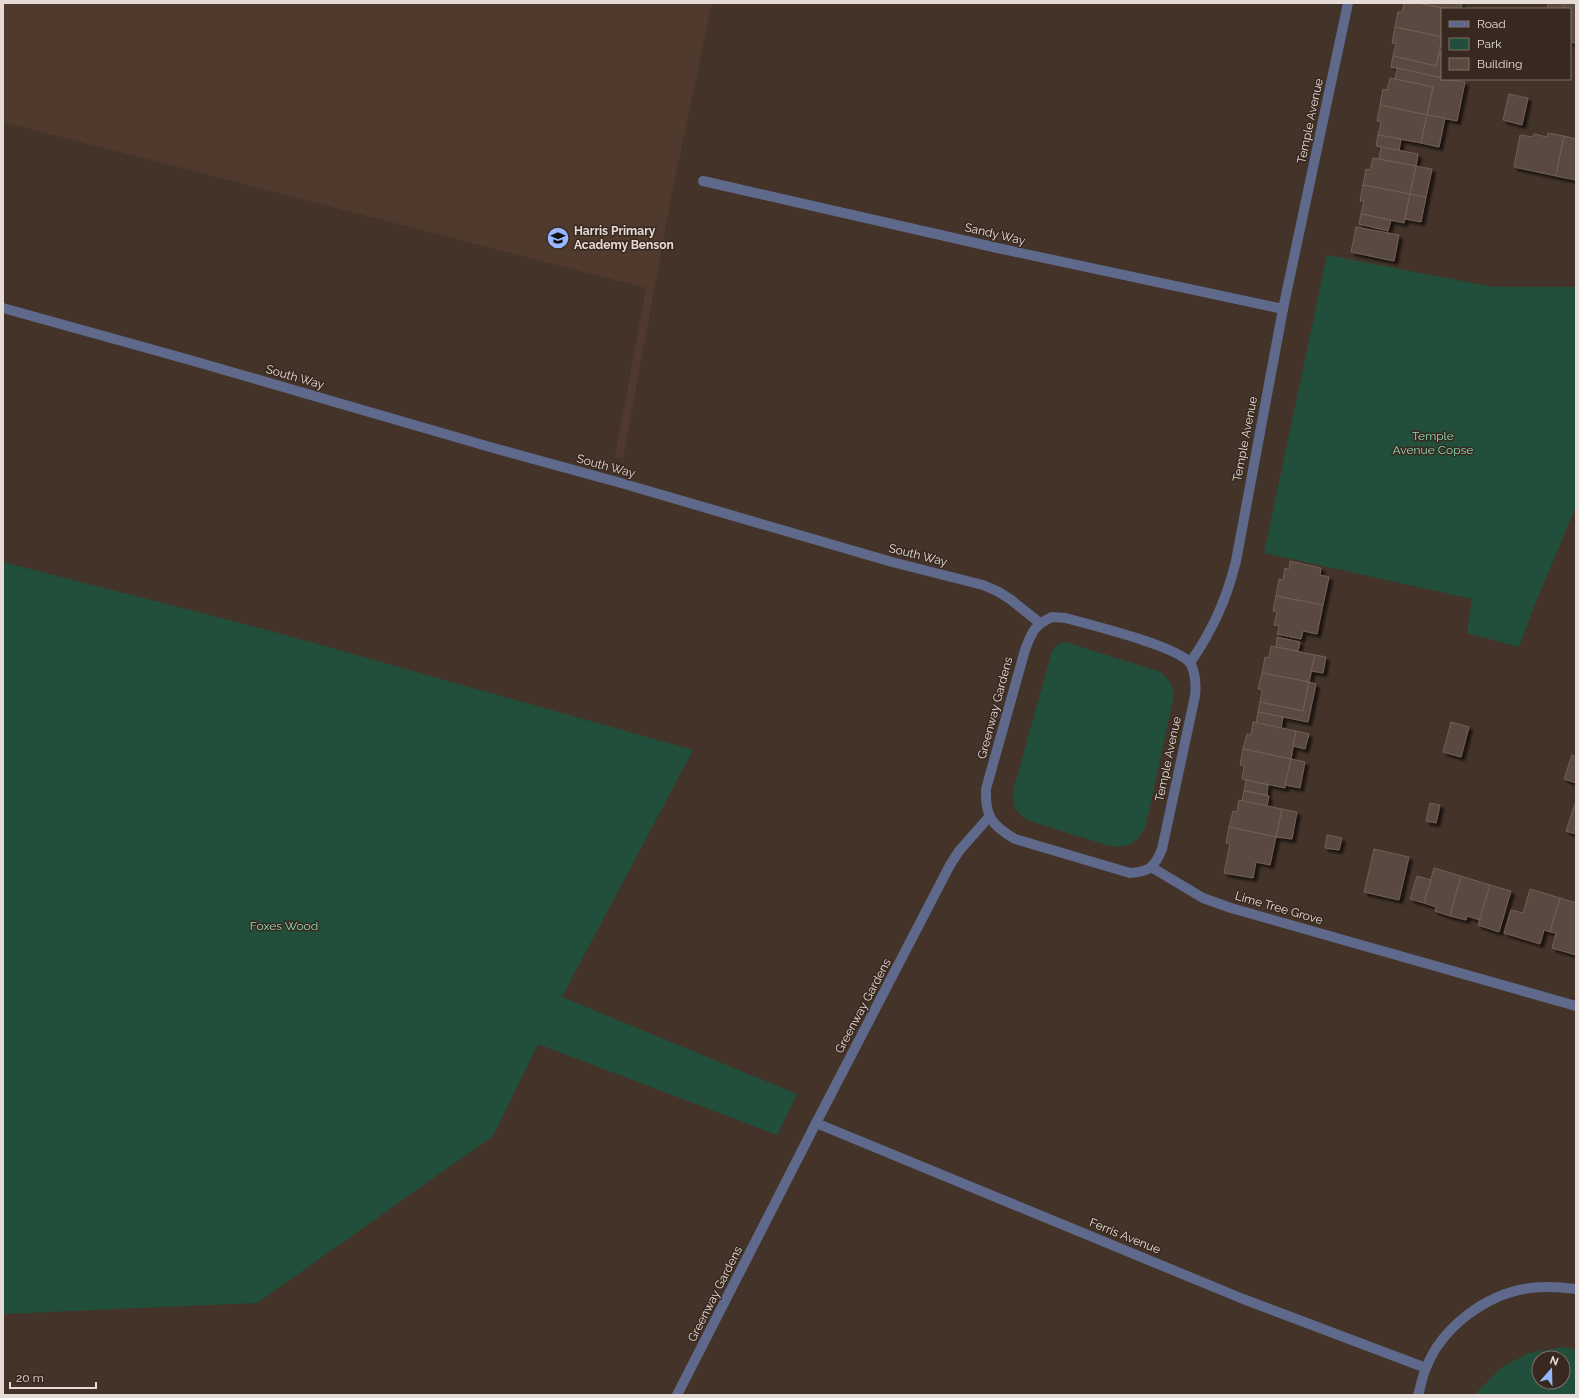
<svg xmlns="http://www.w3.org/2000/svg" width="1579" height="1398" viewBox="0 0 1579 1398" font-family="Raleway,sans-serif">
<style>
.built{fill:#503a2d}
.green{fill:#214f3b;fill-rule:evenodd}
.building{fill:#5a493f;stroke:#715f55;filter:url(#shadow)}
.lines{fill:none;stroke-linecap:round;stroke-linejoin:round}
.minor{stroke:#5e698b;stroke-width:10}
.labels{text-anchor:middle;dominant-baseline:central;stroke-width:3;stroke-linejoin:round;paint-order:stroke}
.street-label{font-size:12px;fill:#e6dbd6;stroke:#382920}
.poi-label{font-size:12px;font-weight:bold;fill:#e6dbd6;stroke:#382920;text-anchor:start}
.park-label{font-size:12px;fill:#8eddb6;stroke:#382920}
</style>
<defs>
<filter id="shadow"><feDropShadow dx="3.5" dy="3.5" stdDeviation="1" flood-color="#0009"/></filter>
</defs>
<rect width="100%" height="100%" fill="#433329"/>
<polygon class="built" points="3,3 712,3 673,188 623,459 615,457 646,288 3,122"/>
<g class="green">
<polygon points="1327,255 1493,287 1576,287 1576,506 1534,607 1519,647 1467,633 1472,599 1264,553"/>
<polygon points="3,562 264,629 693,750 562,997 797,1094 777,1135 538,1044 493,1136 257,1303 3,1314"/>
<path d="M1065,642l96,30c10,10 13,14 12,28l-27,125c-8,18 -17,23 -37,21l-79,-25c-14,-8 -18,-14 -17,-30l39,-140 5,-6z"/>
<path d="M1563,1347l13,2v46h-99l1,-4 24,-24 27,-14zM1539,1358h24v24h-24z"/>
</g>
<g class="building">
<polygon points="1404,3 1418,3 1448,9 1442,9 1442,37 1395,27 1398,12 1402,12"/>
<polygon points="1418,3 1462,3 1461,9 1448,9"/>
<polygon points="1548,3 1564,3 1563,9 1547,9"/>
<polygon points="1564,3 1576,3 1576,43 1570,42 1570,9 1563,9"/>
<polygon points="1395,27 1442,37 1436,66 1393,56 1396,44 1392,43"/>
<polygon points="1440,51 1442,52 1442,78 1391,67 1393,56 1436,66"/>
<polygon points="1397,68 1442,78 1442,79 1465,82 1457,121 1427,115 1433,87 1395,79"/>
<polygon points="1390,78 1433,87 1427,115 1380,105 1383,89 1387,90"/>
<polygon points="1509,94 1528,98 1522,125 1503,120"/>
<polygon points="1380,105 1427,115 1421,143 1378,135 1381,122 1377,121"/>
<polygon points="1427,115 1445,118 1439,147 1421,143"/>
<polygon points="1548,133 1564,136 1556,176 1514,167 1520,135 1533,137 1534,134 1547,137"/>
<polygon points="1378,135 1401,139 1399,151 1376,146"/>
<polygon points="1564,136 1576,139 1576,180 1556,176"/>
<polygon points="1381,147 1418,154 1416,166 1379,159"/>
<polygon points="1373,158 1416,166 1410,194 1363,185 1366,169 1370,170"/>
<polygon points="1416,166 1432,169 1426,197 1410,194"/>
<polygon points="1363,185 1410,194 1404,223 1361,214 1364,201 1360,201"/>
<polygon points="1410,194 1426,197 1421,222 1405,219"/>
<polygon points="1361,214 1391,220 1388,231 1359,224"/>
<polygon points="1356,227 1399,235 1394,261 1351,252"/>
<polygon points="1290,561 1321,568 1320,575 1329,577 1323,605 1276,596 1279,579 1283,580 1285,568 1289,569"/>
<polygon points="1276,596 1323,605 1317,634 1303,631 1301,639 1277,634 1279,626 1274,625 1277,612 1273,611"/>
<polygon points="1277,637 1300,642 1298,651 1276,647"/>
<polygon points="1271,646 1315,655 1309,682 1262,673 1265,657 1269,658"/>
<polygon points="1315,655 1326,657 1323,673 1311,671"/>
<polygon points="1262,673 1309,682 1303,711 1260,702 1262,690 1258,689"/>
<polygon points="1309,682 1316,684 1308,722 1258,712 1260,702 1303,711"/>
<polygon points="1258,712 1283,717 1281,728 1256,723"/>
<polygon points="1253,722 1296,731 1291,759 1243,749 1247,734 1251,735"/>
<polygon points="1451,722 1469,727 1461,757 1443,752"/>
<polygon points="1296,731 1309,734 1305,749 1293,746"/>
<polygon points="1243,749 1291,759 1285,788 1242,779 1244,766 1240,765"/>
<polygon points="1572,755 1576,757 1576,783 1564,779"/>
<polygon points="1291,759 1305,762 1300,788 1285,785"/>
<polygon points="1246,780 1268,785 1267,795 1244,791"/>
<polygon points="1244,791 1269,796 1267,806 1242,801"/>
<polygon points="1239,800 1282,809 1276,837 1229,827 1233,811 1237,812"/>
<polygon points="1576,801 1576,834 1566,831"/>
<polygon points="1430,803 1440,805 1436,823 1426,821"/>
<polygon points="1282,809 1297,812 1292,839 1276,837"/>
<polygon points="1229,827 1276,837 1270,865 1256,862 1253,878 1224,873 1230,844 1226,843"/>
<polygon points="1327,835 1342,838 1339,850 1325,848"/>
<polygon points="1374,849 1409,857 1399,900 1364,892"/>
<polygon points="1434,868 1461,876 1450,916 1435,911 1436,907 1424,903"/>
<polygon points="1417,876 1431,880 1424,903 1410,899"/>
<polygon points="1461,876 1490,885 1480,920 1467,916 1466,920 1450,916"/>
<polygon points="1490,885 1511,891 1499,932 1478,925"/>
<polygon points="1530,889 1560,898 1550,932 1544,930 1540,944 1504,933 1511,910 1523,913"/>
<polygon points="1560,898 1576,903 1576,955 1552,948 1556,933 1550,932"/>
</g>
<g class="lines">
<g class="minor">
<polyline points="703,181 1002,249 1283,309"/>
<polyline points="3,308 190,360 490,447 621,483 892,562 983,585 997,591 1010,599 1040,623"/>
<path d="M1052,617l14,1c24,7 112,28 124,45 6,10 6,23 5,33l-33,153c-7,18 -13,23 -32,24l-115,-34c-24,-14 -30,-23 -29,-50l39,-139c7,-18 8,-24 27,-33z"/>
<path d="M1190,663c23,-34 36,-62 46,-102l47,-252 65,-306"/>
<polyline points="1151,867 1203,898 1231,908 1576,1006"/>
<polyline points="816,1123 1243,1299 1426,1368"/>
<polyline points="677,1395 816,1123 950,865 959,851 989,817"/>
<path d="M1418,1395c3,-9 4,-18 8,-27 16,-41 60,-74 104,-80 16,-2 31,-1 46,1"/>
</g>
</g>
<defs>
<g id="school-disc" transform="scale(1.15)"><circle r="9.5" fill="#97b6fd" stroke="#382920"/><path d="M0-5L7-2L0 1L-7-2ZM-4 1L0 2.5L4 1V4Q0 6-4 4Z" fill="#111"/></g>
</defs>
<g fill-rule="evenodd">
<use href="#school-disc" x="558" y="238"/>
</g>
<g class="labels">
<g class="street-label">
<text transform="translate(1310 121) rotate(-78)">Temple Avenue</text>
<text transform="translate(995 234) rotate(13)">Sandy Way</text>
<text transform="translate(295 377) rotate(16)">South Way</text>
<text transform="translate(1245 439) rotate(-79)">Temple Avenue</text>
<text transform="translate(606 466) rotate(15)">South Way</text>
<text transform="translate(918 555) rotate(14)">South Way</text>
<text transform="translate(995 708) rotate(-75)">Greenway Gardens</text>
<text transform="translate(1168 759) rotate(-78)">Temple Avenue</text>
<text transform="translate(1279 908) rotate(16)">Lime Tree Grove</text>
<text transform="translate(863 1006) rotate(-62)">Greenway Gardens</text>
<text transform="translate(1125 1236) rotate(22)">Ferris Avenue</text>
<text transform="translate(715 1294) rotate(-63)">Greenway Gardens</text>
</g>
<g class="poi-label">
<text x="574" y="231">Harris Primary<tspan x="574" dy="14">Academy Benson</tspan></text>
</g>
<g class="park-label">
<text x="1433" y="436">Temple<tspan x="1433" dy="14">Avenue Copse</tspan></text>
<text x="284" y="926">Foxes Wood</text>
</g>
</g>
<rect width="1579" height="1398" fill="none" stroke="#e6dbd6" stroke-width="8"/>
<rect x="1441" y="8" width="130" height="72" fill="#382920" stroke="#7e7069"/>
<rect x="1449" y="21" width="20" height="6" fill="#5e698b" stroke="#7e7069"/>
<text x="1477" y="28" font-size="12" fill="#e6dbd6">Road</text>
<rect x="1449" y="38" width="20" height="12" fill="#214f3b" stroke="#7e7069"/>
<text x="1477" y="48" font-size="12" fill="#e6dbd6">Park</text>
<rect x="1449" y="58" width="20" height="12" fill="#5a493f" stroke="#7e7069"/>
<text x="1477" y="68" font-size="12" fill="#e6dbd6">Building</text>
<g transform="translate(1551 1370) rotate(20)"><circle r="19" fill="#382920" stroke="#7e7069"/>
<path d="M0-3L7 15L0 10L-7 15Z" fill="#97b6fd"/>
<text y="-6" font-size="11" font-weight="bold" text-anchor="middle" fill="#e6dbd6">N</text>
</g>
<path d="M10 1382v6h86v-6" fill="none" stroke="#e6dbd6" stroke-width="2"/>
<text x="16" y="1382" font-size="12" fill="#e6dbd6" stroke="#382920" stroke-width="3" paint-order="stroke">20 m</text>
</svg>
